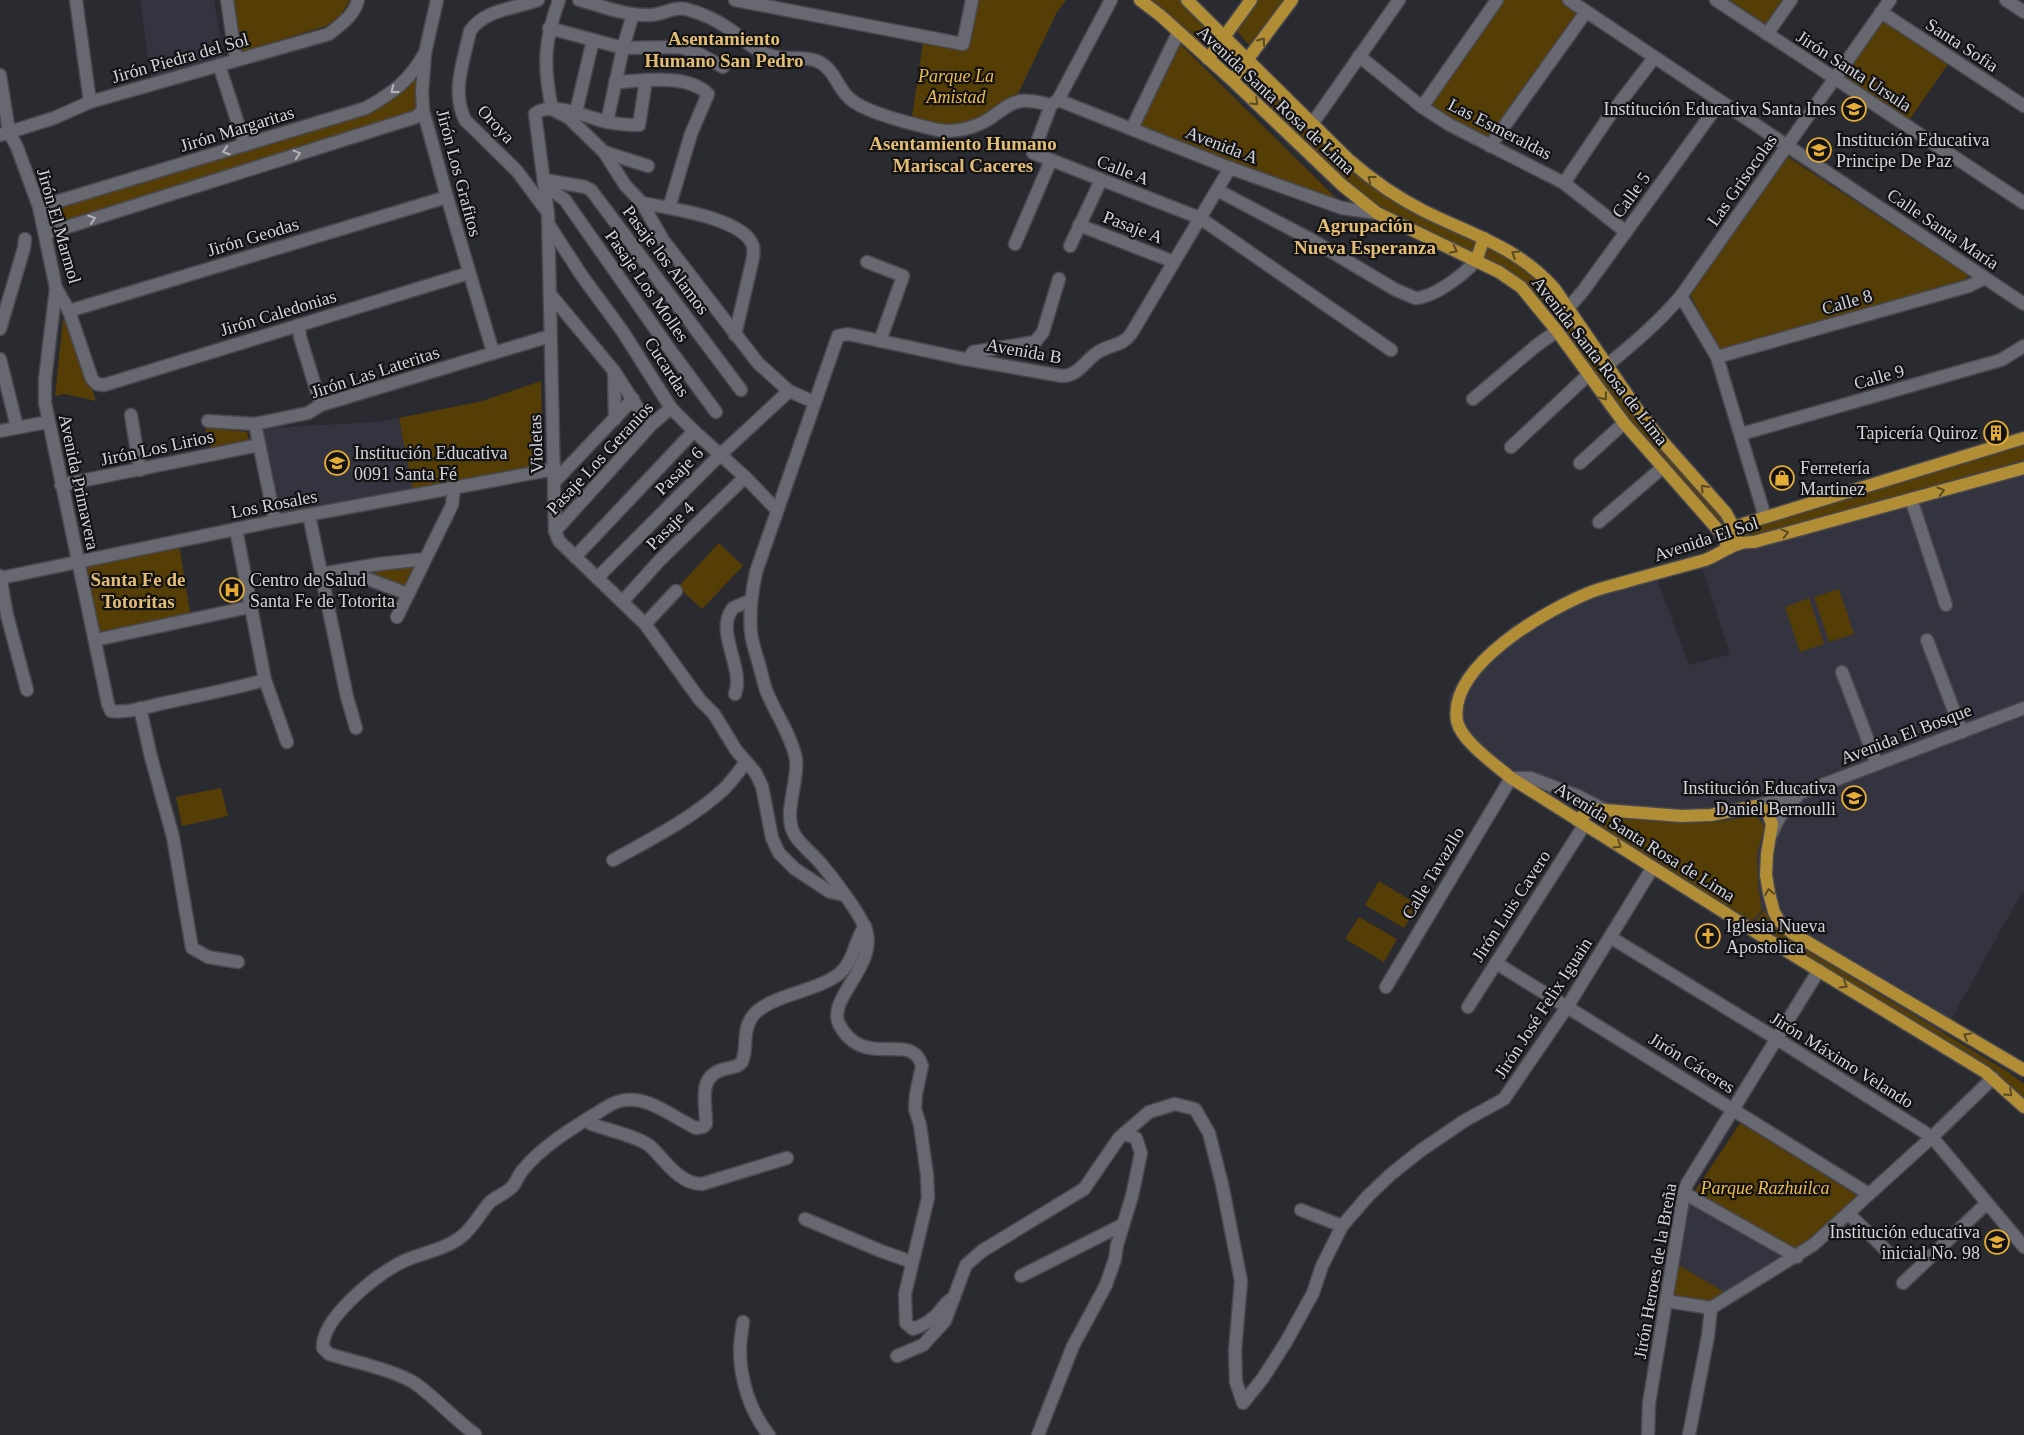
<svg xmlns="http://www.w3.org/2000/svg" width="2024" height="1435" viewBox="0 0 2024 1435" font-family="'Times New Roman',serif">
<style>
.built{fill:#343440}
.green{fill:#553d06}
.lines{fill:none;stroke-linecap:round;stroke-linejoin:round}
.minor-casing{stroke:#49484f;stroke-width:15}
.major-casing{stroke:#49484f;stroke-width:15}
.minor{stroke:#686870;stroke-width:12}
.major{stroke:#b18d36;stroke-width:12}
.oneway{stroke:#5a4a24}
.oneway2{stroke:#b4b4ba}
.labels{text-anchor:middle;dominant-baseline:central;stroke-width:4.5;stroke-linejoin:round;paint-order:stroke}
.street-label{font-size:18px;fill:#d4d4d9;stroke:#131316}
.park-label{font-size:18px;font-style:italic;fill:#f0bb4e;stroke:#131316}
.poi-label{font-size:18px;fill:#d4d4d9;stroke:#131316;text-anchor:start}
.neighbourhood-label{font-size:19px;font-weight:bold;fill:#e3bd75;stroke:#131316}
</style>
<rect width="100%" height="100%" fill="#2a2a31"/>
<g class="built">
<polygon points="140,0 214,0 224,57 151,78"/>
<polygon points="399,418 413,490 276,514 260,435 267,428 377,422"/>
<polygon points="2024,452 2024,894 2022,892 1942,1036 1793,946 1636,839 1558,798 1473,757 1452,732 1448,699 1461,675 1514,624 1600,582 1657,579 1689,665 1730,654 1703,570 1755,532"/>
<polygon points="1687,1199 1786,1254 1726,1293 1675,1263"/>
</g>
<g class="green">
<polygon points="232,0 350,0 340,16 326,26 241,52"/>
<polygon points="978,0 1066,0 1057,12 1017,96 982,119 950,126 912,117 923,42 968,50"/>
<polygon points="1149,0 1180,0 1211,30 1205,40 1196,40"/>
<polygon points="1257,0 1289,0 1257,46 1249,45 1236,30"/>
<polygon points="1503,0 1561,0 1581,13 1488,143 1427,109"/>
<polygon points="1729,0 1785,0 1768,25"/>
<polygon points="1884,21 1948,64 1910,119 1843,78"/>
<polygon points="1178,42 1341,203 1137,126"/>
<polygon points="1249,74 1255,75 1325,143 1478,242 1473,252 1416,227 1366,198 1330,166 1246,83 1246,76"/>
<polygon points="413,79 417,81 418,100 416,111 56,225 51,209 365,112"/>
<polygon points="1788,157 1968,275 1965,281 1718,352 1690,294"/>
<polygon points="1489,246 1542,280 1570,317 1623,400 1724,516 1724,520 1720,522 1716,520 1622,410 1545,303 1519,278 1505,268 1485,259 1483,253 1487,247"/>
<polygon points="66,315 70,322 96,401 64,394 55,396 63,320"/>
<polygon points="541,381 543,465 413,491 399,418 482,401"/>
<polygon points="205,427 247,432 249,441 210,449"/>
<polygon points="2024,443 2024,460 1751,539 1745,538 1743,531 1748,526"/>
<polygon points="719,543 743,566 702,609 678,587"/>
<polygon points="179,545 191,618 101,637 86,566"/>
<polygon points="420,563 407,590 359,572"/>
<polygon points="1839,589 1854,634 1829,642 1814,597"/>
<polygon points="1809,598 1824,644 1800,652 1785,607"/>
<polygon points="221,788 228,816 182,826 176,797"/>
<polygon points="1607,814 1699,823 1730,820 1755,814 1765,827 1757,853 1758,887 1762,910 1751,922 1747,920 1604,831 1600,825 1602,817"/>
<polygon points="1379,881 1418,905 1404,928 1365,905"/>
<polygon points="1764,910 1771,923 1788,939 2008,1072 2024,1084 2024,1100 2014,1088 1996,1073 1753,923"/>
<polygon points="1359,917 1397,939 1384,962 1345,939"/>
<polygon points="1740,1123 1858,1196 1817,1233 1792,1252 1693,1194"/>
<polygon points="1675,1263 1726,1293 1708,1304 1668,1300"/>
</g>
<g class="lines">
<g class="minor-casing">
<g id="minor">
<polyline points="76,0 90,102"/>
<polyline points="227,0 236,60"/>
<polyline points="437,0 425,53 422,92 423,110 447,197 493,352"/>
<path d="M538,0c-23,9 -53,9 -68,31 -6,29 -19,60 -5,89l52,51 29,39"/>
<path d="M559,0c-15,42 -16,65 -7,109l17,9 35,34 21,33 17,18 21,37 95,123 31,28 25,11"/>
<path d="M579,0c23,6 47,16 71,15 13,0 23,-9 36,-6 15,4 30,11 42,19 14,10 24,21 41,27 16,6 33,0 48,6 17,7 20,26 32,37 15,15 67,27 89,32 16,3 37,-2 51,-11 11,-7 19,-16 32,-18 11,-1 21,2 30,4"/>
<polyline points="735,0 963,44 972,0"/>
<polyline points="1111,0 1058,100 1051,105 1033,153 1200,218 1391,350"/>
<polyline points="1569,0 2024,304"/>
<polyline points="1716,0 2024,203"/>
<polyline points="2006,0 2024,12"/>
<polyline points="1881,12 2024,106"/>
<polyline points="549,28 623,48 680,47 696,52 723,67"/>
<polyline points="1767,34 1791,0"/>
<polyline points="1359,56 1422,107 1450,125 1564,183 1626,232"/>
<polyline points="219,65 245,145"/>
<polyline points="0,75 9,132 17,147 39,207 56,288 69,311 92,379 97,384 104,385 469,273"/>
<path d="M646,80l-7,45c-10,0 -22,-1 -32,-3 -18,-4 -56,-22 -72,-8l13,100 7,317 4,10 86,83 55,76 14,14 22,36 19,22 7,14 10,52 7,15 16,16 35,23 14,3"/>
<path d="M615,82c29,-1 71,-9 93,12l-17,40 -22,74"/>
<polyline points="1058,100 1230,168 1342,208 1377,213"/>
<polyline points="1422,107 1497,0"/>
<polyline points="576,112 593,40"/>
<polyline points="607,122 623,48 633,14"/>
<polyline points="1312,124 1399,0"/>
<polyline points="1132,128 1178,33"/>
<path d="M0,135l54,-17 36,-16 239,-68c12,-10 25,-18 29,-34"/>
<polyline points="1490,146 1586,12"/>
<polyline points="604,152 648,166"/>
<polyline points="545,180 585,187 591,190 741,390"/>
<polyline points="1564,183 1608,118 1654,58"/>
<polyline points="545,185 565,200 668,347 716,412"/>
<path d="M1217,190l93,49 86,51 19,8c19,0 49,-24 61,-37"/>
<path d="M642,203c26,5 102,15 111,43 1,4 0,9 0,12l-18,77"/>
<path d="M39,207l327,-99c27,-15 44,-28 59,-55"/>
<polyline points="549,225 582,276 623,332 671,408 694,431 745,477 777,510"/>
<polyline points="1079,225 1174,262"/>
<polyline points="45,234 416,117 423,110"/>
<polyline points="1015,244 1051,160"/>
<polyline points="1070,246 1101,180"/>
<polyline points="867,262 903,276 880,341"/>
<path d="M56,288l-11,91v24l63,301 3,7c17,2 36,-4 53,-8 34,-7 68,-14 101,-23"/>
<polyline points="550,294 614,371 645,419"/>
<polyline points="1681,296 1717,357 1765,517"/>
<polyline points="1568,308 1583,291 1720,102"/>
<polyline points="69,311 447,197"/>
<polyline points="299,325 300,337 321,405"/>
<polyline points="0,329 24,248 25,239"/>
<polyline points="1717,357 1969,286 1985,278"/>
<polyline points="0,359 17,427"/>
<polyline points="969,359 973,352 1035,342 1043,332 1059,279"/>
<path d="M1606,366c27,-22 52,-43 75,-70l209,-296"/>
<polyline points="614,371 615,419"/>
<polyline points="1473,399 1537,345 1557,331"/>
<polyline points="131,415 140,470"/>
<polyline points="208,421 255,424 308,413 321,405 550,336"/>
<polyline points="255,424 275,521"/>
<polyline points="0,431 48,422"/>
<polyline points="1741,434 2001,360 2024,346"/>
<polyline points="1511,447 1588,375"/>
<polyline points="1580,463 1624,423"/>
<polyline points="555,481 633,399"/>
<polyline points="61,485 259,445"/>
<polyline points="1911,499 1946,605"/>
<polyline points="309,515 347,697 356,728"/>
<polyline points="1599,522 1662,468"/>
<polyline points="236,529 265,680 287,742"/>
<polyline points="555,531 652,424 671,408"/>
<polyline points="575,557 694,431"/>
<polyline points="344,570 408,594"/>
<polyline points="321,574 379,564 425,559"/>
<polyline points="0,576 7,615 27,690"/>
<polyline points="1,578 275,521 555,469"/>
<polyline points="597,578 721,454 789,391"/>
<polyline points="622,602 660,560 745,477"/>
<polyline points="397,617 452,505 454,488"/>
<polyline points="645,624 676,591"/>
<polyline points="95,640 250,607"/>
<polyline points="1927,640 1962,732"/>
<polyline points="1842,672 1877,764"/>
<path d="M735,694c10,-26 -21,-63 -2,-86l18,-8"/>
<polyline points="140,708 151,757 173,837 192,948 208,957 238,962"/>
<polyline points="1756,806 1801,793 2024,708"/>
<path d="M1772,833c6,-15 13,-27 25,-36"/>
<path d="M613,860c36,-20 80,-42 111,-71 8,-8 15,-18 22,-27"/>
<polyline points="1610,937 1777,1039 1932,1137 2024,1247"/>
<polyline points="1496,963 1869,1194"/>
<polyline points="1386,987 1511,778 1531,778 1578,796 1605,810"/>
<polyline points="1468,1007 1585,824"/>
<path d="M587,1119l4,5c16,6 46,12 59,22 15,14 29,38 52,38l85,-26"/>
<polyline points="1684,1193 1797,1257"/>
<polyline points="1301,1210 1342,1226"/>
<polyline points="1849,1214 1891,1255"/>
<polyline points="805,1219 881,1251 912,1262"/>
<polyline points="1021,1276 1122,1225"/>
<polyline points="1903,1283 1987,1203"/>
<path d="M954,1298c-8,2 -13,14 -20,19 -6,6 -13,9 -21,12l-7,-6 -1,-29 23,-96 -1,-23 -7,-50 -5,-16 1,-15 6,-28c-10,-37 -58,6 -83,-42 -12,-24 35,-56 28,-90 -3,-16 -34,-56 -45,-69 -8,-10 -19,-18 -26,-28 -15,-21 3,-54 0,-78 -4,-21 -18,-42 -27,-62 -5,-9 -6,-19 -9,-29 -3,-12 -8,-24 -9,-36 -2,-20 1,-41 5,-60l82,-236 10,-2 112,24 102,18c18,0 24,-18 38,-25 12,-7 22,-5 31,-17l99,-166"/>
<polyline points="1666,1301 1711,1308"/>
<path d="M743,1322c-1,9 -3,19 -3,28 0,29 10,62 29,85"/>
<polyline points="897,1356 923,1345 945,1321 966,1265 982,1251 1084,1189 1119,1138 1149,1112 1175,1104 1195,1109 1209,1133 1222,1184 1241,1281 1235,1351 1236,1382 1243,1403 1263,1378 1286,1342 1313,1293 1322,1266 1342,1226 1368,1196 1390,1175 1420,1151 1464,1121 1504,1099 1567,1007 1653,867"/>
<path d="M475,1434c-21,-15 -38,-35 -59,-50 -21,-14 -62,-22 -87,-30l-6,-6c-2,-29 51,-71 75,-84 20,-11 45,-13 63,-27 12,-9 19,-24 29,-35 7,-6 15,-8 22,-15 4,-4 6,-11 10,-16 19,-24 49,-42 75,-58 7,-4 14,-10 23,-12 27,-7 52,16 76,27l7,-1 3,-3c0,-23 -9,-47 18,-55 7,-2 13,-1 18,-7 6,-15 0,-31 10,-45 15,-22 66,-25 88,-44 15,-13 14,-32 25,-47"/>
<polyline points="1038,1435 1073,1346 1106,1285 1115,1259 1117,1245 1132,1196 1141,1153 1136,1138 1124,1134"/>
<polyline points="1648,1435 1649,1403 1684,1193 1687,1184 1819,970"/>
<polyline points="1689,1435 1708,1336 1711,1308 1813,1245 1932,1137 1993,1078"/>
</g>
</g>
<g class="major-casing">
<g id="major">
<polyline points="1140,0 1161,16 1232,80 1342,185 1377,213 1499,272 1521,287 1557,331 1624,423 1720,532 1729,548"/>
<path d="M1187,0l162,160c23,20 47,37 75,51 48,24 92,35 130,77l83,121 25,32 64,72 7,13 4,18"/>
<polyline points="1208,59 1251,0"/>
<polyline points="1232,80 1292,0"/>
<polyline points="1476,261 1484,238"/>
<path d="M2024,468l-270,74c-5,0 -11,0 -15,2 -12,3 -22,12 -34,16 -26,7 -52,14 -77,21 -12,4 -25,6 -37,11 -43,17 -143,73 -134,129 4,20 39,44 54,57l246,155 228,139 39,35"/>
<polyline points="1727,529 2024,438"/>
<polyline points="1577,820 1591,810 1605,810 1681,816 1711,815 1756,806 1764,810 1768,813 1772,824 1767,854 1766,875 1769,893 1774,912 1779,921 1792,933 2024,1070"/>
</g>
</g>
<use href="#minor" class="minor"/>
<use href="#major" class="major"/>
</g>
<defs><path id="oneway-chevron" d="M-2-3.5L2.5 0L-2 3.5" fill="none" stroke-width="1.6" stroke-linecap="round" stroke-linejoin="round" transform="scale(1.25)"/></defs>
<g class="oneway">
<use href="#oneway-chevron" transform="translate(1262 41) rotate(-54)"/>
<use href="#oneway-chevron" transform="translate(1255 102) rotate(43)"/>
<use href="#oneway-chevron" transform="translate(1371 179) rotate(-142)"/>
<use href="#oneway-chevron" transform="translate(1454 250) rotate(26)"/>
<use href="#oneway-chevron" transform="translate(1515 254) rotate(-148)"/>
<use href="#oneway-chevron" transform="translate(1604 397) rotate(53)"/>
<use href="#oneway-chevron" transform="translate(1704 488) rotate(-132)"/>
<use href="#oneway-chevron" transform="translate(1941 491) rotate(-16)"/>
<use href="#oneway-chevron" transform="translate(1785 533) rotate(-15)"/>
<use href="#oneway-chevron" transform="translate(1618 845) rotate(32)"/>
<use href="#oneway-chevron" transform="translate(1769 892) rotate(-101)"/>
<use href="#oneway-chevron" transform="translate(1844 985) rotate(31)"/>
<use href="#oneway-chevron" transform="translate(1967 1036) rotate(-150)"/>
<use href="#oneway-chevron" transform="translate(2009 1093) rotate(43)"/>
</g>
<g class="oneway2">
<use href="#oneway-chevron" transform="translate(394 90) rotate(143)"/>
<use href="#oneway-chevron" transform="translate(226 151) rotate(163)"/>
<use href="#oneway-chevron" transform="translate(297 154) rotate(-17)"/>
<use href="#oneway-chevron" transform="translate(92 219) rotate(-18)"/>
</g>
<defs>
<g id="school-ring" transform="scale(1.25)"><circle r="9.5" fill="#131316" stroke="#e5ad35" stroke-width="1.5"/><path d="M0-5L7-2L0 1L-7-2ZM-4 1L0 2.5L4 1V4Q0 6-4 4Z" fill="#e5ad35"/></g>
<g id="building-ring" transform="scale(1.25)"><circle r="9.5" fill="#131316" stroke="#e5ad35" stroke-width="1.5"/><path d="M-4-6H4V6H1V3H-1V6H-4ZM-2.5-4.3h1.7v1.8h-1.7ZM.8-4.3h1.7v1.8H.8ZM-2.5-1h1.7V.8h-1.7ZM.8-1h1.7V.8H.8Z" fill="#e5ad35"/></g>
<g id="shop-ring" transform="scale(1.25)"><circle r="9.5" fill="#131316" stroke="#e5ad35" stroke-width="1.5"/><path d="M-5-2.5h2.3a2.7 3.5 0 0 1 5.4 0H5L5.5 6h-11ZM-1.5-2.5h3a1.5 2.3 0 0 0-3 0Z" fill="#e5ad35"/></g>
<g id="hospital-ring" transform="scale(1.25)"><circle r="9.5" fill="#131316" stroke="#e5ad35" stroke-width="1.5"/><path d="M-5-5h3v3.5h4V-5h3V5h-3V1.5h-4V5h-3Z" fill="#e5ad35"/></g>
<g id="church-ring" transform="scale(1.25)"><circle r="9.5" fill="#131316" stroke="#e5ad35" stroke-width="1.5"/><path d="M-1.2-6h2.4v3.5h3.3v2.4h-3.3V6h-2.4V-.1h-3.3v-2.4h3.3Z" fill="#e5ad35"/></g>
</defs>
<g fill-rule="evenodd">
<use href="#school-ring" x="1854" y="109"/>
<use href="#school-ring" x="1819" y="150"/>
<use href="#building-ring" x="1996" y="433"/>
<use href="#school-ring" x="337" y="463"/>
<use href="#shop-ring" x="1782" y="478"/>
<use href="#hospital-ring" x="232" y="590"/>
<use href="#school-ring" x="1854" y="798"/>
<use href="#church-ring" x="1708" y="936"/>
<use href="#school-ring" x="1997" y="1242"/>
</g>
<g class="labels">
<g class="street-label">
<text transform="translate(1962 45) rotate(33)">Santa Sofia</text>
<text transform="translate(180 58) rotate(-16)">Jirón Piedra del Sol</text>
<text transform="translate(1854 71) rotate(33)">Jirón Santa Ursula</text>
<text transform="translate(1276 100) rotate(43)">Avenida Santa Rosa de Lima</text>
<text transform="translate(496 124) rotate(47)">Oroya</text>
<text transform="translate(237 129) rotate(-17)">Jirón Margaritas</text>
<text transform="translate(1500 129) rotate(27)">Las Esmeraldas</text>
<text transform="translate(1222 145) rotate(21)">Avenida A</text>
<text transform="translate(1123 170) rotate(21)">Calle A</text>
<text transform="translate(459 173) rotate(75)">Jirón Los Grafitos</text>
<text transform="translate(1742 180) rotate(-55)">Las Grisocolas</text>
<text transform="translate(1631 195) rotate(-54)">Calle 5</text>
<text transform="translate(59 226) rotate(74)">Jirón El Marmol</text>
<text transform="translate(1133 227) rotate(21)">Pasaje A</text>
<text transform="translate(1943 229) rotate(34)">Calle Santa María</text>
<text transform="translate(253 237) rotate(-17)">Jirón Geodas</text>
<text transform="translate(666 260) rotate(53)">Pasaje los Alamos</text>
<text transform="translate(647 286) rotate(55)">Pasaje Los Molles</text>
<text transform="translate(1847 302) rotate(-16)">Calle 8</text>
<text transform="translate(278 313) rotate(-17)">Jirón Caledonias</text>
<text transform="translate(1024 351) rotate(10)">Avenida B</text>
<text transform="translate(1600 361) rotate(52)">Avenida Santa Rosa de Lima</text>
<text transform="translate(667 367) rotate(57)">Cucardas</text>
<text transform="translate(375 372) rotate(-18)">Jirón Las Lateritas</text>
<text transform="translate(1879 377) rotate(-16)">Calle 9</text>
<text transform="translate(536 444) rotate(-92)">Violetas</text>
<text transform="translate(157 448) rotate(-12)">Jirón Los Lirios</text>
<text transform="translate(600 458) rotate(-47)">Pasaje Los Geranios</text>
<text transform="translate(679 471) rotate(-45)">Pasaje 6</text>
<text transform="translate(79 482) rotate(78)">Avenida Primavera</text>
<text transform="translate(274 504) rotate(-11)">Los Rosales</text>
<text transform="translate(670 526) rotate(-45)">Pasaje 4</text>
<text transform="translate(1706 539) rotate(-18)">Avenida El Sol</text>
<text transform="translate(1906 734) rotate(-21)">Avenida El Bosque</text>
<text transform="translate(1645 842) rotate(32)">Avenida Santa Rosa de Lima</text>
<text transform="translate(1433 873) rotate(-59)">Calle Tavazllo</text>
<text transform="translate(1511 906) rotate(-57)">Jirón Luis Cavero</text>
<text transform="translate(1543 1008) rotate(-57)">Jirón José Felix Iguain</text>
<text transform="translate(1842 1060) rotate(32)">Jirón Máximo Velando</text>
<text transform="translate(1692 1063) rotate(32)">Jirón Cáceres</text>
<text transform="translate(1655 1271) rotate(-80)">Jirón Heroes de la Breña</text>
</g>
<g class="park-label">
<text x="956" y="76">Parque La<tspan x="956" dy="21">Amistad</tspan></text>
<text x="1765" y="1188">Parque Razhuilca</text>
</g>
<g class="poi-label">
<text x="1836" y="109" text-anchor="end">Institución Educativa Santa Ines</text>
<text x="1836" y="140">Institución Educativa<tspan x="1836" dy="21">Principe De Paz</tspan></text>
<text x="1978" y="433" text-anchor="end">Tapicería Quiroz</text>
<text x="354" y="453">Institución Educativa<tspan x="354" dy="21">0091 Santa Fé</tspan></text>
<text x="1800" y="468">Ferretería<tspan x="1800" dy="21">Martinez</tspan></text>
<text x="250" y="580">Centro de Salud<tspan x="250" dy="21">Santa Fe de Totorita</tspan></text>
<text x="1836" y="788" text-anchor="end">Institución Educativa<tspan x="1836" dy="21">Daniel Bernoulli</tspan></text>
<text x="1726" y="926">Iglesia Nueva<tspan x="1726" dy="21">Apostolica</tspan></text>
<text x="1980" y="1232" text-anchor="end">Institución educativa<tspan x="1980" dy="21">inicial No. 98</tspan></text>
</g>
<g class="neighbourhood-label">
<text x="724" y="38">Asentamiento<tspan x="724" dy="22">Humano San Pedro</tspan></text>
<text x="963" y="143">Asentamiento Humano<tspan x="963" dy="22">Mariscal Caceres</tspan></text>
<text x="1365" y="225">Agrupación<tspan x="1365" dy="22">Nueva Esperanza</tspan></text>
<text x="138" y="579">Santa Fe de<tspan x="138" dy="22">Totoritas</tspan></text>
</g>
</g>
</svg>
